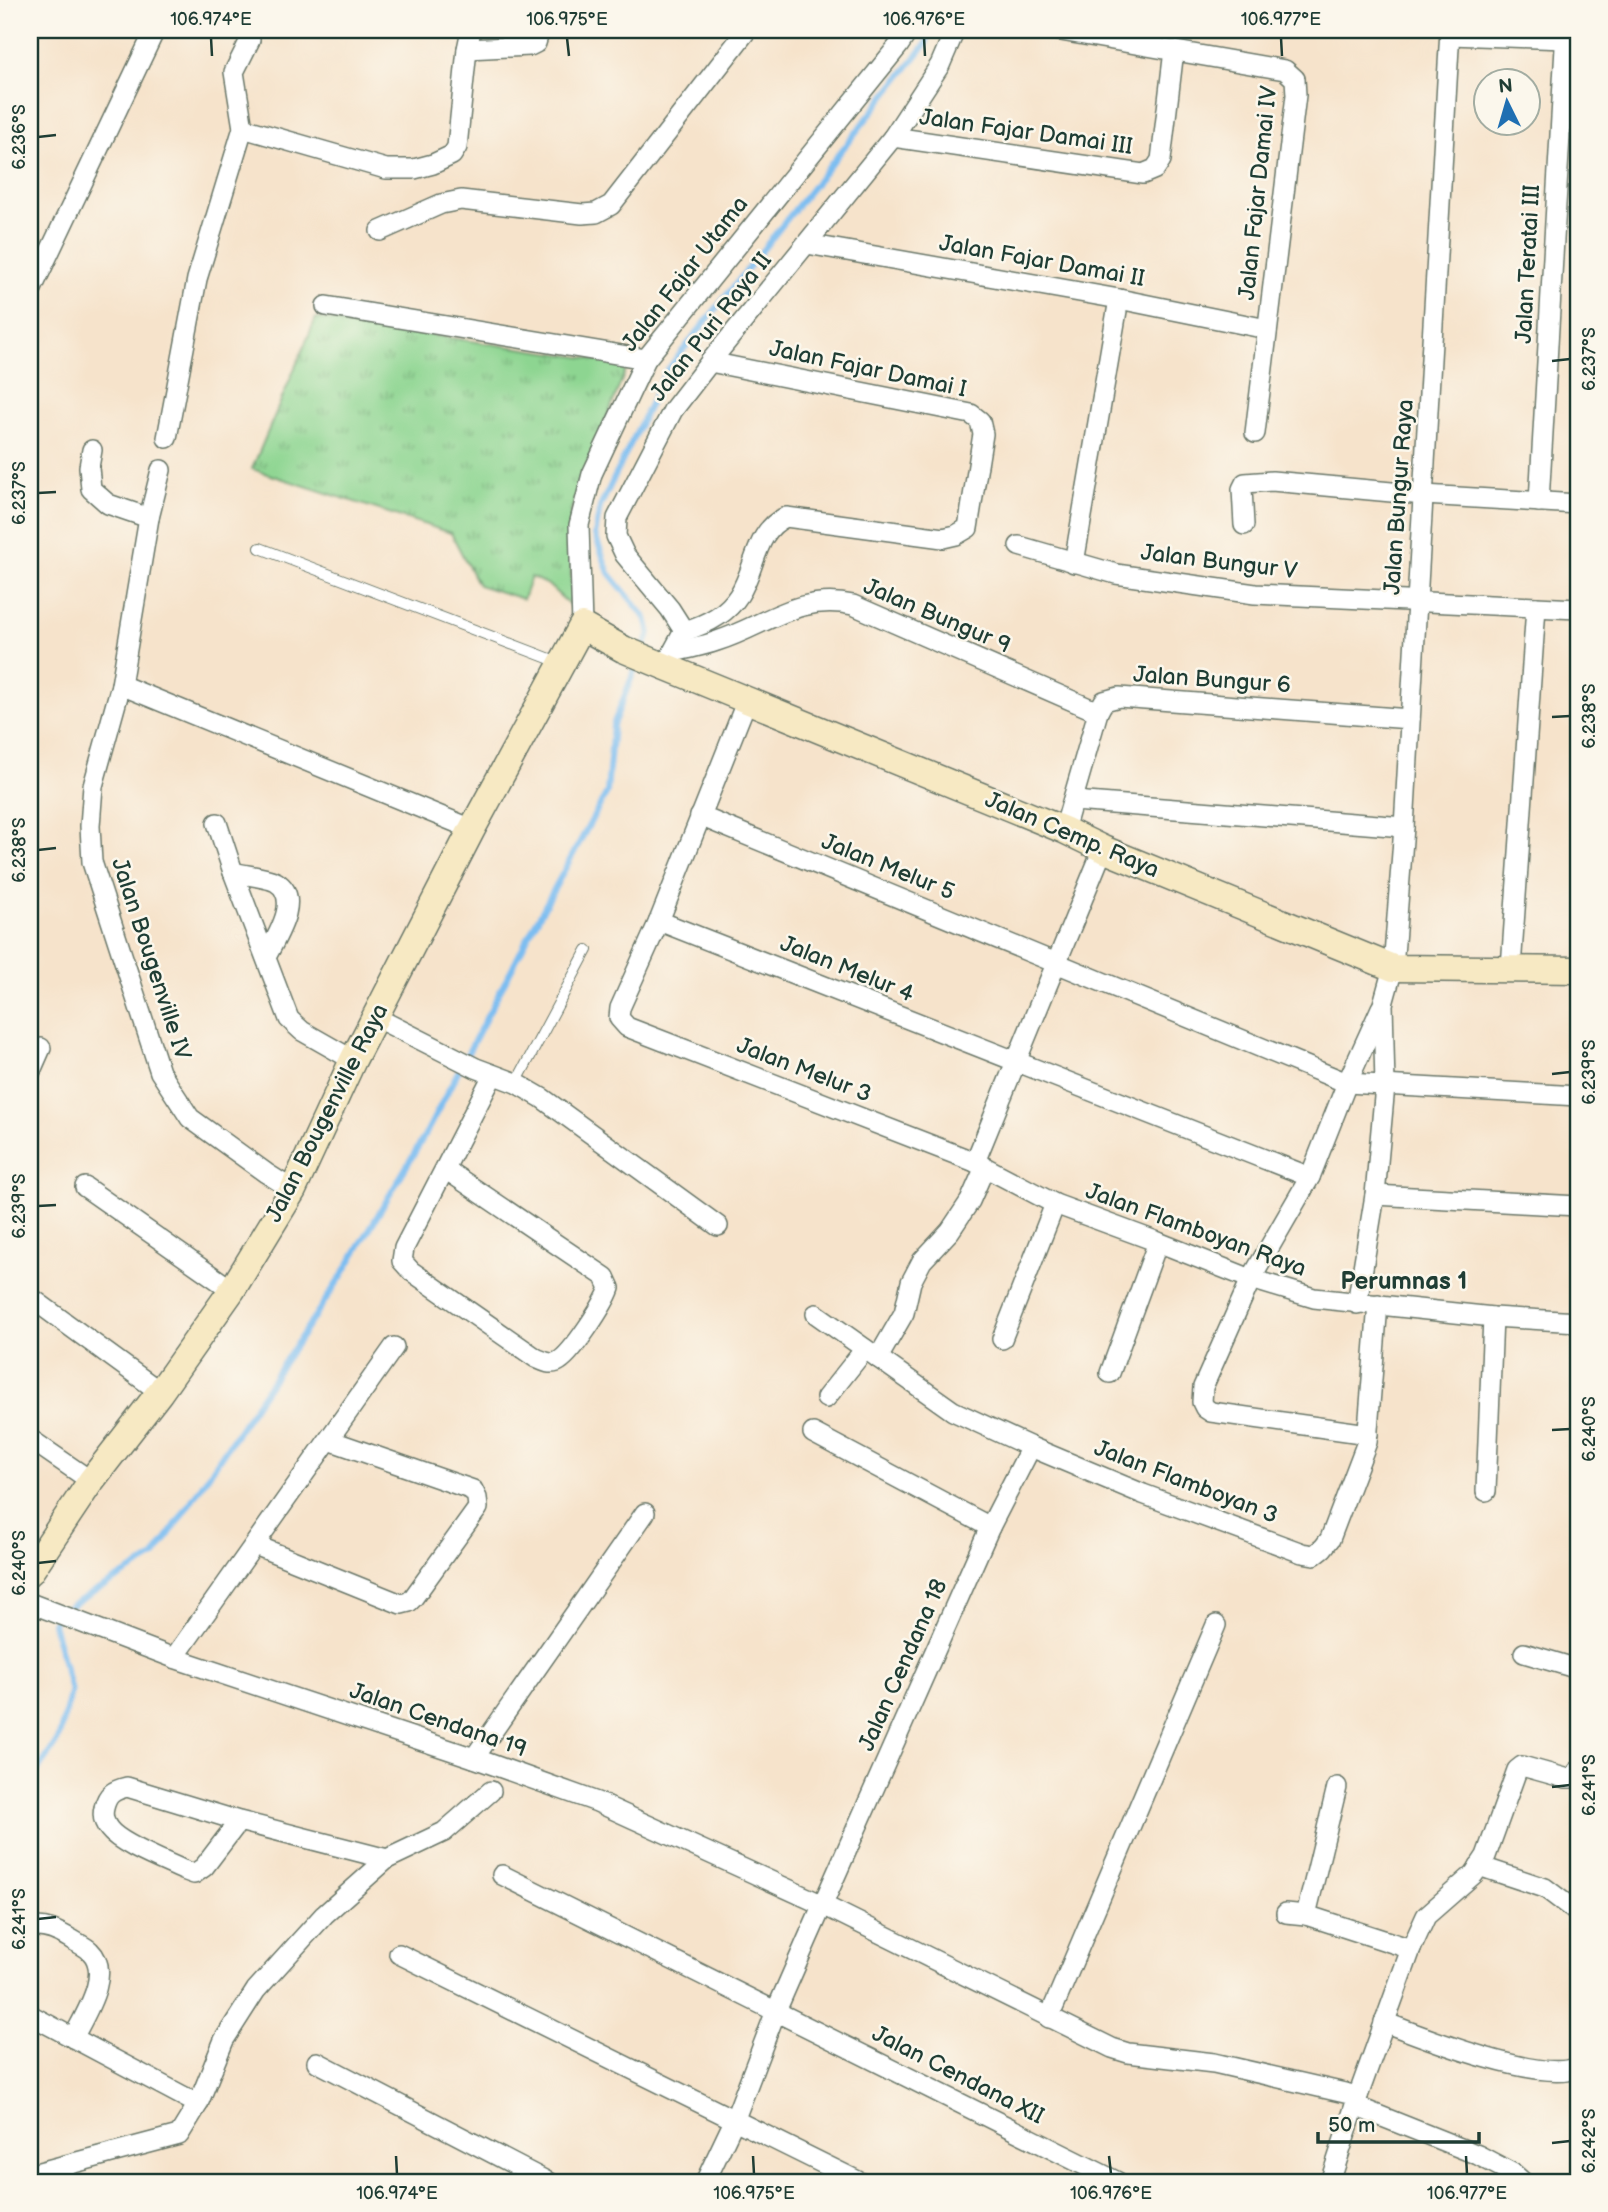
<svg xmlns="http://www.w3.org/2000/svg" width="1608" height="2212" viewBox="0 0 1608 2212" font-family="'Balsamiq Sans',sans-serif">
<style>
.grass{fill:url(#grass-tufts);stroke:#568962;stroke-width:2}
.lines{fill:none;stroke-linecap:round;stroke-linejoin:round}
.stream{stroke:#7bbdf1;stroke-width:6}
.lane-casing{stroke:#6a7769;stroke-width:12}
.street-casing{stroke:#6a7769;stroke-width:22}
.secondary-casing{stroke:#6a7769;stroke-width:29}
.lane{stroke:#fff;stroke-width:10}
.street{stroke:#fff;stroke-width:19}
.secondary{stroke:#f7e9c3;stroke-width:26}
.ticks{fill:none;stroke:#1f3d34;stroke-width:2.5}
.labels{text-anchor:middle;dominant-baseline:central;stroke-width:5;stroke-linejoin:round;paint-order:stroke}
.street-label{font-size:23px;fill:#1f3d34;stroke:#fbf7ec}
.neighbourhood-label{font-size:24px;font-weight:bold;fill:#1f3d34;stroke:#fbf7ec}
.neatline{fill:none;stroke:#1f3d34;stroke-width:2.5}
.ticks-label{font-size:18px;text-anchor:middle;fill:#1f3d34}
</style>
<defs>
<pattern id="grass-tufts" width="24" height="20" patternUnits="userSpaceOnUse" patternTransform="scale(1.75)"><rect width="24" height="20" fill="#8dd591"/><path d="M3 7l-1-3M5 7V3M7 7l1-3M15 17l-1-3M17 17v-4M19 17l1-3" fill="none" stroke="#73ae77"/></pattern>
</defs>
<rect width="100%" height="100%" fill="#fbf7ec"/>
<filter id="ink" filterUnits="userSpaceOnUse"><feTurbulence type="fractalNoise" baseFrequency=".0143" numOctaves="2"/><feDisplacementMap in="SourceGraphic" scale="14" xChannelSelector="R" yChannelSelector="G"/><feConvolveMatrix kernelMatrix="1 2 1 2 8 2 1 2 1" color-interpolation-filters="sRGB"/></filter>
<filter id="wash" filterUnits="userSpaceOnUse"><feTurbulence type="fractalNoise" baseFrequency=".00686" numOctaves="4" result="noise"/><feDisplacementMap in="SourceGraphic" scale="28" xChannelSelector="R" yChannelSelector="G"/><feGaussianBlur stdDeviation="1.57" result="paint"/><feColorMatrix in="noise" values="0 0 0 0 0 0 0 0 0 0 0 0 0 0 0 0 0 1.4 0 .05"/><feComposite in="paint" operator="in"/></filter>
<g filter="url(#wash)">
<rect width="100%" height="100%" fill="#f6e3cb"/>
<polygon class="grass" points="316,318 628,364 571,510 571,606 547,584 531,577 523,599 478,585 451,533 252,469"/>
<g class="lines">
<g class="stream">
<polyline points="643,650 650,633 646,618 609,573 595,535 600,507 665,373 926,44 931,30"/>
<polyline points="30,1782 58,1740 71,1691 53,1623 58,1613 154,1557 343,1274 425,1135 535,924 607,792 613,725 637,664"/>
</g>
</g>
</g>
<g filter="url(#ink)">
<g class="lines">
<g class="lane-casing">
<g id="lane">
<polyline points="260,548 561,663"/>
<polyline points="516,1083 587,950"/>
</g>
</g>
<g class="street-casing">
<g id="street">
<polyline points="1055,30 1285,70 1295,79 1296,95 1255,433"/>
<polyline points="1450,35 1565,39"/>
<polyline points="467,49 530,46 536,43 540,30"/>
<polyline points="243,128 386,169 414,169 433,164 452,155 457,147 467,49 471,30"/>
<polyline points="893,137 1143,174 1155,169 1161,160 1174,50"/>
<polyline points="380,231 441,204 461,200 582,214 596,213 611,205 747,30"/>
<polyline points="807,244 1119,299 1267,329"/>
<polyline points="30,293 155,30"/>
<polyline points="326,306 646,359"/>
<polyline points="167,438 197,279 243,128 234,72 250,40 248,30"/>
<polyline points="92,450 89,467 91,489 108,504 149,518"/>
<polyline points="161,470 149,518 121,685 93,786 90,826 92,862 160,1072 190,1118 266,1173 293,1190"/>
<polyline points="1539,502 1566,30"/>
<polyline points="1244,525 1242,489 1245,483 1272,481 1424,495 1578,504"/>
<polyline points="1019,546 1116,574 1255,594 1578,609"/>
<polyline points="1074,563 1119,299"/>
<polyline points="582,626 579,525 592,474 646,359 899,45 909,30"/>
<path d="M684,631c21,-6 43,-17 55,-36 17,-26 16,-65 47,-78l157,21 13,-3 12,-7 15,-94 -3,-13 -9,-7 -261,-52"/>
<path d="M674,652c15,-4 30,-6 43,-11 48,-15 81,-48 136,-36l245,107"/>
<polyline points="665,666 684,631 670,609 625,555 616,536 617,518 673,410 710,362 893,137 940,65 955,30"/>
<polyline points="121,685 472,829"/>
<polyline points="747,700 659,921 620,1008 619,1018 627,1027 975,1162 1055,1204 1158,1242 1251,1279 1314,1298 1493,1317 1578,1322"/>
<polyline points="1074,801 1404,827"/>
<polyline points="700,816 1347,1083 1578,1096"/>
<polyline points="217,823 233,872 289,1019 302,1031 353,1060"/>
<polyline points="1064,830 1098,712 1104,701 1119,697 1410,719"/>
<path d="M233,872c11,3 34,5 43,10 27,16 -1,57 -10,75"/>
<polyline points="659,921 1310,1177"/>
<polyline points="1511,968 1536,607"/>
<polyline points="375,1017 476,1068 516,1083 542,1098 718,1226"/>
<polyline points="30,1073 41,1048"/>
<polyline points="975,1162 1103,849"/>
<path d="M445,1169l160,108 5,11c-5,15 -39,68 -53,74 -8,3 -14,-1 -21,-4l-125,-87 -9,-10 2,-13 89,-173"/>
<polyline points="85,1187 232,1290"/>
<polyline points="1375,1195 1578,1206"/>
<polyline points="30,1297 160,1392"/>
<polyline points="1357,1304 1375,1195 1385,1086 1383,1004 1393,968 1404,827 1450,30"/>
<polyline points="816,1314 953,1411 1031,1447 1143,1494 1302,1553 1314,1555 1323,1548 1330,1539 1367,1442 1378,1304"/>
<polyline points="1002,1339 1055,1204"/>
<polyline points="878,1358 904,1313 911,1282 922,1261 950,1231 970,1201 985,1167"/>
<polyline points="1110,1373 1158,1242"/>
<polyline points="826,1398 865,1349"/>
<polyline points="813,1433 990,1527"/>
<polyline points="1368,1434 1211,1412 1205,1408 1202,1402 1203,1387 1251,1279 1310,1177 1347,1083 1381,1008"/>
<polyline points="30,1439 91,1481"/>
<polyline points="1486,1491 1493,1317"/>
<polyline points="255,1545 401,1604 409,1602 413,1598 478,1508 477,1498 473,1490 329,1440"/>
<polyline points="30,1603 174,1658 474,1758 597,1802 823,1905 1112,2048 1128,2053 1214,2063 1358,2096"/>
<polyline points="1524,1653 1578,1669"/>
<polyline points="174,1658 394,1347"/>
<polyline points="474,1758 645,1513"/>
<path d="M239,1821l-35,46 -10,7 -11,-4c-19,-9 -63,-26 -74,-41 -5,-6 -7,-13 -5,-21 3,-14 10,-18 23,-21l112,34 148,38"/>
<polyline points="1479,1866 1545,1888 1578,1913"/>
<polyline points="502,1875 1118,2182"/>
<polyline points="1286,1913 1306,1915 1411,1949"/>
<polyline points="1306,1915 1337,1787"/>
<path d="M30,1928c14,-4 29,4 41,11 6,4 14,7 19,12 23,22 -6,65 -17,87"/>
<polyline points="399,1954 860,2182"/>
<polyline points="30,2015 198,2104"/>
<polyline points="1049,2018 1216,1625"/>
<path d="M1384,2022c39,15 157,62 194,45"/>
<polyline points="317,2062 548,2182"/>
<polyline points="1355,2106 1478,2155 1514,2174 1523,2182"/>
<polyline points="30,2176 36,2173 179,2135 198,2104 224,2040 256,1990 324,1915 387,1859 444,1832 491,1791"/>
<polyline points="705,2182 734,2121 776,2011 807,1940 990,1527 1031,1447"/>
<polyline points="1330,2182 1358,2096 1411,1949 1426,1916 1474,1874 1486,1856 1517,1770 1522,1766 1565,1778 1573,1778 1578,1771"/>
</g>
</g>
<g class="secondary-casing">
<polyline id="secondary" points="30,1572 91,1481 160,1392 232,1290 293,1190 353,1060 472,829 582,626 623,649 654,662 1064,830 1103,849 1393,968 1578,970"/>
</g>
<use href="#lane" class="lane"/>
<use href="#street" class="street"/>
<use href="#secondary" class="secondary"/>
</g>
</g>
<path class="ticks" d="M211,38l1,18M567,38l2,18M924,38l1,18M1281,38l1,18M38,137l18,-2M1552,361l18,-2M38,493l18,-1M1552,717l18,-1M38,850l18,-2M1552,1074l18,-2M38,1206l18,-1M1552,1430l18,-1M38,1563l18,-2M1552,1787l18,-2M38,1919l18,-2M1552,2143l18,-2M396,2156l1,18M753,2156l1,18M1109,2156l2,18M1466,2156l1,18"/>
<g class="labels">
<g class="street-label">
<text transform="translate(1026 132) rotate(8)">Jalan Fajar Damai III</text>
<text transform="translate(1258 193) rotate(-84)">Jalan Fajar Damai IV</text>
<text transform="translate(1042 261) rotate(10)">Jalan Fajar Damai II</text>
<text transform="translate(1528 264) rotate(-87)">Jalan Teratai III</text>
<text transform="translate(685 274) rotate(-52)">Jalan Fajar Utama</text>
<text transform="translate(711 327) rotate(-52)">Jalan Puri Raya II</text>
<text transform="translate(868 369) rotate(12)">Jalan Fajar Damai I</text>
<text transform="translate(1399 497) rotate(-86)">Jalan Bungur Raya</text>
<text transform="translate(1219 562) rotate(7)">Jalan Bungur V</text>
<text transform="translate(937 616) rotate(23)">Jalan Bungur 9</text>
<text transform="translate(1212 680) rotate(4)">Jalan Bungur 6</text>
<text transform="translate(1072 835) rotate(23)">Jalan Cemp. Raya</text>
<text transform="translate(888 867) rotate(22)">Jalan Melur 5</text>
<text transform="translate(151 959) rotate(72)">Jalan Bougenville IV</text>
<text transform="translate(847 969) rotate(22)">Jalan Melur 4</text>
<text transform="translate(804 1070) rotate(21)">Jalan Melur 3</text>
<text transform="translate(327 1113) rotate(-63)">Jalan Bougenville Raya</text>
<text transform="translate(1196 1230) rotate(20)">Jalan Flamboyan Raya</text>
<text transform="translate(1186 1482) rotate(21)">Jalan Flamboyan 3</text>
<text transform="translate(903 1665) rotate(-66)">Jalan Cendana 18</text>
<text transform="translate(438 1720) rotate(19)">Jalan Cendana 19</text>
<text transform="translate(958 2075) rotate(27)">Jalan Cendana XII</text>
</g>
<g class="neighbourhood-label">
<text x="1404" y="1281">Perumnas 1</text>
</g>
</g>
<rect width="1608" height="2212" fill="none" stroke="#fbf7ec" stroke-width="77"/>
<g transform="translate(1507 102) rotate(355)"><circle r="33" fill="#fbf7ec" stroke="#a3ada2" stroke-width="2"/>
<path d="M0-5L12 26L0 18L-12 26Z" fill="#1f6fb2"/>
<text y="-10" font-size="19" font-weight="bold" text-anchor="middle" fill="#1f3d34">N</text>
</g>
<path d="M1318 2132v10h161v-10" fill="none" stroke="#1f3d34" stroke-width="3.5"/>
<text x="1328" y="2132" font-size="21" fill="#1f3d34" stroke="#fbf7ec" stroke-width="5" paint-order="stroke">50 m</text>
<rect x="38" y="38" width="1532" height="2136" class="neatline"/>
<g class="ticks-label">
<text x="211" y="25">106.974°E</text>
<text x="567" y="25">106.975°E</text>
<text x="924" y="25">106.976°E</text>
<text x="1281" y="25">106.977°E</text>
<text transform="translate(19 137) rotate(-90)" y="6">6.236°S</text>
<text transform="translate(1589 359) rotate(-90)" y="6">6.237°S</text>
<text transform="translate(19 493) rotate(-90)" y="6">6.237°S</text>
<text transform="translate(1589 716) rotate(-90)" y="6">6.238°S</text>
<text transform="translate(19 850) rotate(-90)" y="6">6.238°S</text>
<text transform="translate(1589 1072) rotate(-90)" y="6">6.239°S</text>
<text transform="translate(19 1206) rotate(-90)" y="6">6.239°S</text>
<text transform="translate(1589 1429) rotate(-90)" y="6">6.240°S</text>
<text transform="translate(19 1563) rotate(-90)" y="6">6.240°S</text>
<text transform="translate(1589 1785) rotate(-90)" y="6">6.241°S</text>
<text transform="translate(19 1919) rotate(-90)" y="6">6.241°S</text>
<text transform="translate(1589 2141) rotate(-90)" y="6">6.242°S</text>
<text x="397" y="2199">106.974°E</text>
<text x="754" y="2199">106.975°E</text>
<text x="1111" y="2199">106.976°E</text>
<text x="1467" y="2199">106.977°E</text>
</g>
</svg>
